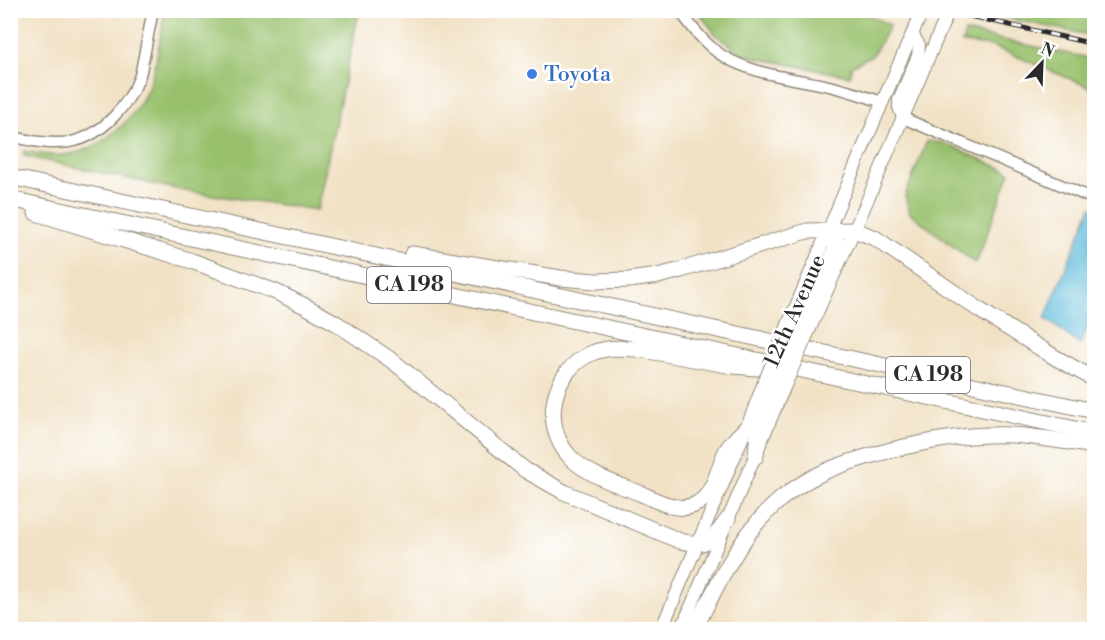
<svg xmlns="http://www.w3.org/2000/svg" width="1105" height="640" viewBox="0 0 1105 640" font-family="'Libre Bodoni',serif">
<style>
.green{fill:#99c16d;stroke:#62764c;stroke-width:1.5}
.water{fill:#5bbad9;stroke:#437282;stroke-width:1.5}
.lines{fill:none;stroke-linecap:round;stroke-linejoin:round}
.minor-casing{stroke:#8e8678;stroke-width:13}
.major-casing{stroke:#8e8678;stroke-width:14}
.highway-casing{stroke:#8e8678;stroke-width:17}
.minor{stroke:#fff;stroke-width:10}
.major{stroke:#fff;stroke-width:12}
.highway{stroke:#fff;stroke-width:15}
.rail-casing{stroke:#2b2b2b;stroke-width:5}
.rail{stroke:#fff;stroke-width:3;stroke-dasharray:9;stroke-linecap:butt}
.major-bridge-casing{stroke:#8e8678;stroke-width:14;stroke-linecap:butt}
.highway-bridge-casing{stroke:#8e8678;stroke-width:17;stroke-linecap:butt}
.major-bridge{stroke:#fff;stroke-width:12}
.highway-bridge{stroke:#fff;stroke-width:15}
.shop-dot{fill:#3f7fe0;stroke:#fff;stroke-width:2}
.labels{text-anchor:middle;dominant-baseline:central;stroke-width:5;stroke-linejoin:round;paint-order:stroke}
.shield{fill:#fff;stroke:#6b6b6b;stroke-width:1.5}
.shield-label{font-size:21px;font-weight:bold;fill:#2b2b2b}
.shop-label{font-size:22px;fill:#366cbe;stroke:#fff;text-anchor:start}
.street-label{font-size:22px;fill:#2b2b2b;stroke:#fff}
</style>
<rect width="100%" height="100%" fill="#fff"/>
<filter id="ink" filterUnits="userSpaceOnUse"><feTurbulence type="fractalNoise" baseFrequency=".0167" numOctaves="2"/><feDisplacementMap in="SourceGraphic" scale="12" xChannelSelector="R" yChannelSelector="G"/><feConvolveMatrix kernelMatrix="1 2 1 2 8 2 1 2 1" color-interpolation-filters="sRGB"/></filter>
<filter id="wash" filterUnits="userSpaceOnUse"><feTurbulence type="fractalNoise" baseFrequency=".008" numOctaves="4" result="noise"/><feDisplacementMap in="SourceGraphic" scale="24" xChannelSelector="R" yChannelSelector="G"/><feGaussianBlur stdDeviation="1.35" result="paint"/><feColorMatrix in="noise" values="0 0 0 0 0 0 0 0 0 0 0 0 0 0 0 0 0 1.4 0 .05"/><feComposite in="paint" operator="in"/></filter>
<g filter="url(#wash)">
<rect width="100%" height="100%" fill="#f1e1c4"/>
<g class="green">
<path d="M165,11h194l-42,199 -132,-19 -162,-35 1,-5c15,3 30,6 46,3 28,-5 58,-29 72,-54 14,-23 18,-63 23,-89z"/>
<polygon points="698,11 859,11 890,25 873,55 851,66 850,76 756,58 740,52 716,35"/>
<polygon points="970,11 1094,11 1094,36"/>
<polygon points="965,32 1094,59 1094,89 992,46 962,43"/>
<polygon points="927,141 944,143 1010,172 976,264 910,213 905,196"/>
</g>
<polygon class="water" points="1091,207 1094,209 1094,310 1080,345 1045,318"/>
</g>
<g filter="url(#ink)">
<g class="lines">
<g class="minor-casing">
<g id="minor">
<path d="M679,10c13,17 26,35 44,46 31,19 71,22 106,30 18,4 35,10 53,16"/>
<polyline points="903,118 1094,199"/>
<path d="M10,136c20,5 44,10 65,5 28,-7 54,-37 64,-63 3,-7 3,-15 5,-22 3,-15 6,-30 9,-46"/>
</g>
</g>
<g class="major-casing">
<g id="major">
<polyline points="903,118 899,107 899,100 918,56 919,45 912,34"/>
<path d="M790,320c45,-103 86,-207 133,-310"/>
<polyline points="811,326 861,215 949,10"/>
<polyline points="661,630 747,427 763,385"/>
<polyline points="681,630 783,390"/>
</g>
</g>
<g class="highway-casing">
<g id="highway">
<polyline points="10,177 1094,411"/>
<polyline points="10,199 1094,433"/>
<path d="M36,213l156,48 84,31 29,14 31,17 58,39 131,108 39,22 116,49c29,6 31,1 48,-22"/>
<polyline points="412,254 560,278 596,281 629,280 658,276 681,270 807,231 854,230 875,238 981,311 1056,358 1094,379"/>
<polyline points="802,324 835,250 836,239 829,230"/>
<path d="M747,427c-7,7 -16,15 -21,24 -8,16 -11,42 -28,52 -17,11 -39,-1 -56,-9 -23,-9 -55,-19 -72,-37 -30,-32 -18,-87 22,-104 14,-6 30,-5 45,-4l96,17 24,2"/>
<polyline points="756,456 758,428 775,388"/>
<path d="M694,630c19,-37 43,-88 72,-117 37,-39 79,-51 129,-64 39,-9 78,-16 118,-14 27,2 54,7 81,11"/>
</g>
</g>
<use href="#minor" class="minor"/>
<use href="#major" class="major"/>
<use href="#highway" class="highway"/>
<g class="rail-casing">
<polyline id="rail" points="943,10 1094,44"/>
</g>
<use href="#rail" class="rail"/>
<g class="major-bridge-casing">
<g id="major-bridge">
<polyline points="763,385 790,320"/>
<polyline points="783,390 811,326"/>
</g>
</g>
<g class="highway-bridge-casing">
<polyline id="highway-bridge" points="775,388 802,324"/>
</g>
<use href="#major-bridge" class="major-bridge"/>
<use href="#highway-bridge" class="highway-bridge"/>
</g>
</g>
<circle class="shop-dot" cx="532" cy="74" r="6"/>
<g class="labels">
<g class="shield">
<rect x="367" y="267" width="84" height="36" rx="4.5"/>
<rect x="886" y="357" width="84" height="36" rx="4.5"/>
</g>
<g class="shield-label">
<text x="409" y="285">CA 198</text>
<text x="928" y="375">CA 198</text>
</g>
<g class="shop-label">
<text x="544" y="74">Toyota</text>
</g>
<g class="street-label">
<text transform="translate(795 311) rotate(-66)">12th Avenue</text>
</g>
</g>
<rect width="1105" height="640" fill="none" stroke="#fff" stroke-width="36"/>
<g transform="translate(1042 63) rotate(23)" stroke="#ffffff" stroke-width="4.5" paint-order="stroke">
<path d="M0-4.5L10 22L0 15L-10 22Z" fill="#2b2b2b"/>
<text y="-9" font-size="16" font-weight="bold" text-anchor="middle" fill="#2b2b2b">N</text>
</g>
</svg>
